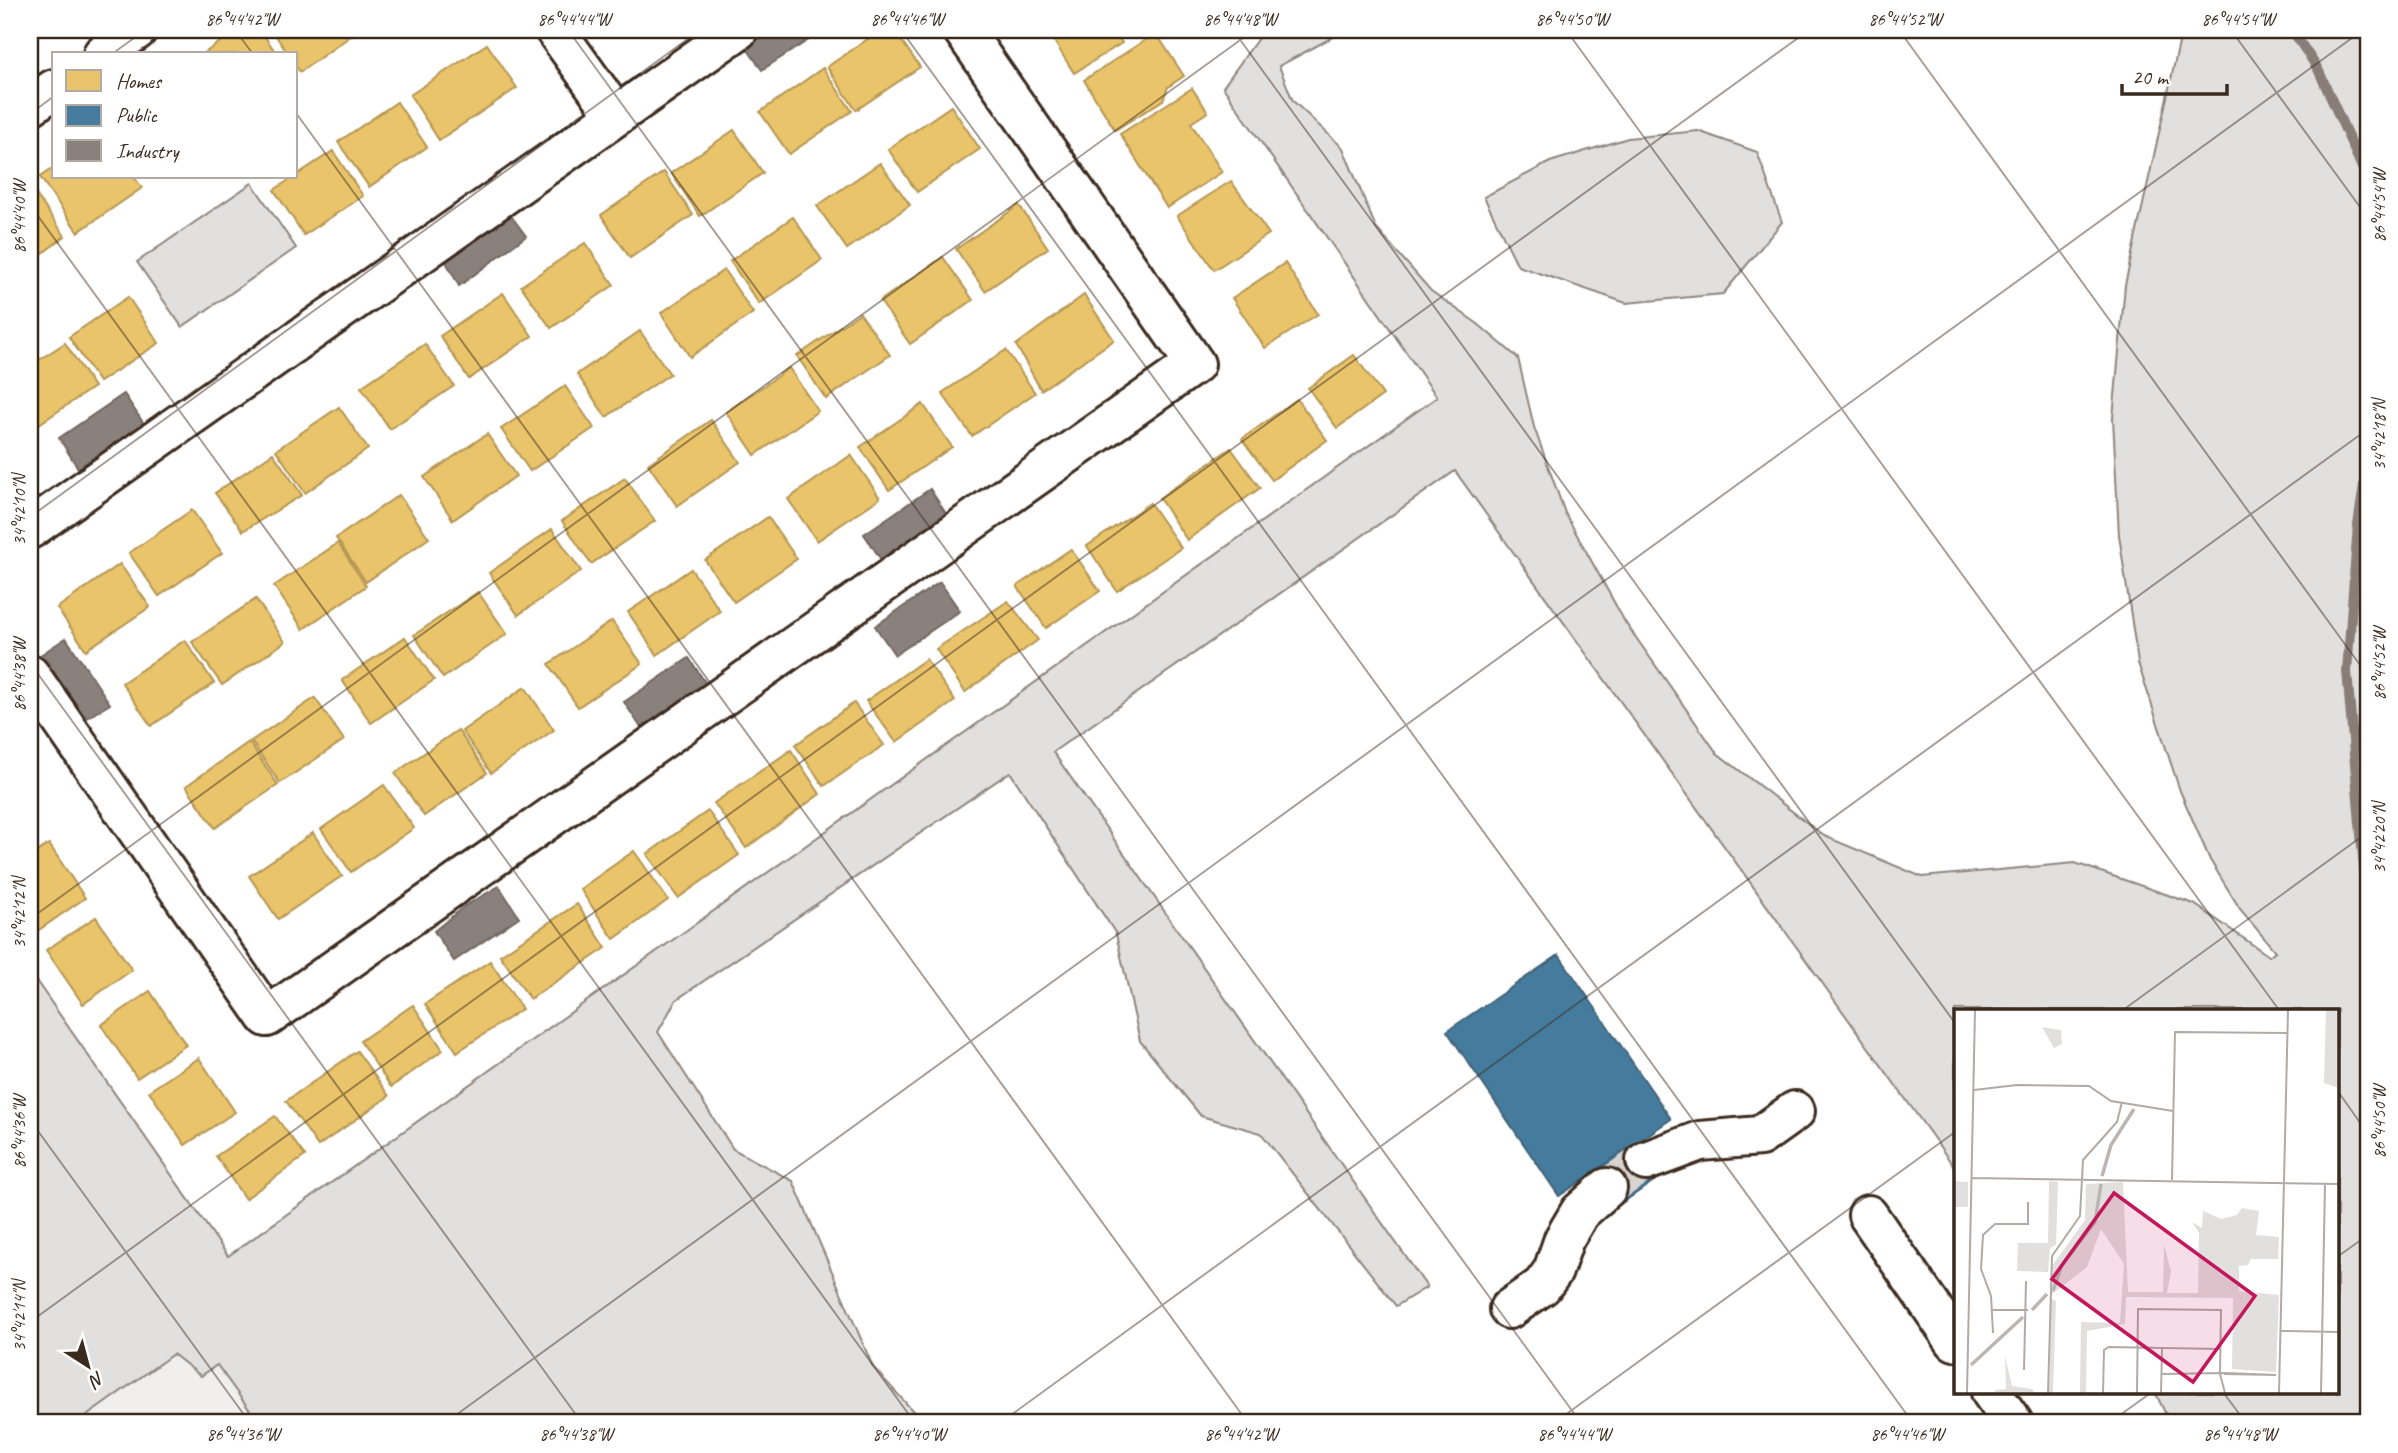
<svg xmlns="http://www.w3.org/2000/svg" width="2398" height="1453" viewBox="0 0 2398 1453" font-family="Caveat,sans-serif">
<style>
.built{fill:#f1efee}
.green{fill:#e2e0de;stroke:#8e857e;stroke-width:2}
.homes{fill:#e9c46a;stroke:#b59653;stroke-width:2}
.public{fill:#457b9d;stroke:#426377;stroke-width:2}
.industry{fill:#8a817c;stroke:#726760;stroke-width:2}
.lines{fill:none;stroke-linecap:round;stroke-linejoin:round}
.stream{stroke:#887e77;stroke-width:10}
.minor-tunnel{stroke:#d8d4d2;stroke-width:38;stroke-dasharray:38 19;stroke-linecap:butt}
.minor-casing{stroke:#3b2a1e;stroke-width:44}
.minor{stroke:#fff;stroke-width:38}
.ticks{fill:none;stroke:#3b2a1e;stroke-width:2;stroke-opacity:0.45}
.inset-river{fill:none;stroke:#bcb6b3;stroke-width:3.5}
.inset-road{fill:none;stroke:#b1aaa5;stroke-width:2}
.view{fill:#c2185b;fill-opacity:0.15;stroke:#c2185b;stroke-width:3.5}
.inset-edge{fill:none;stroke:#3b2a1e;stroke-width:3.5}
.neatline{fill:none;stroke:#3b2a1e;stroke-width:2.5}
.ticks-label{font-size:18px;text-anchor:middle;fill:#3b2a1e}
</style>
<rect width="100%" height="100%" fill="#fff"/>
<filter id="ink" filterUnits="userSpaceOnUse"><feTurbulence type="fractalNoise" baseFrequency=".0143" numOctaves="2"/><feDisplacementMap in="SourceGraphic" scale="14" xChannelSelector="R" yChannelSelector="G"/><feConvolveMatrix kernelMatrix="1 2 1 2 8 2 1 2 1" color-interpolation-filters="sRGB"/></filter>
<g filter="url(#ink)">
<polygon class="built" points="173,1354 216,1364 259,1423 77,1423"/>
<g class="green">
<polygon points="1264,30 1346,30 1279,66 1293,101 1343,148 1376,228 1431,291 1478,324 1518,358 1534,427 1565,513 1625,622 1717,753 1824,836 1922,877 2075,863 2194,904 2269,956 2275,951 2240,909 2210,860 2180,791 2138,663 2119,535 2113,418 2125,285 2182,30 2368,30 2368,1423 2170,1423 2155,1392 2337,1392 2337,1010 1955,1010 1955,1168 1455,471 1053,752 1427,1287 1396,1306 1261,1133 1201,1116 1140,1041 1116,934 1010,772 676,1000 658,1032 733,1149 793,1181 873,1367 924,1423 259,1423 217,1365 201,1376 173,1354 77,1423 30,1423 30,972 228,1256 1437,397 1223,87"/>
<polygon points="1698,131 1757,152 1782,222 1723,294 1626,303 1518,266 1484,197 1550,162 1628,138"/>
<polygon points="252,183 296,248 182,327 137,262"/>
</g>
<g class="homes">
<polygon points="237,30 260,30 277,54 203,54"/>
<polygon points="272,30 359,30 300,72 296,66 296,54 288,54"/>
<polygon points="881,30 894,30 920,67 856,110 827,67"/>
<polygon points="1047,30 1115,30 1122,43 1074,73"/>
<polygon points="1156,33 1184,76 1168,87 1163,100 1115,130 1084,80"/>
<polygon points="487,44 517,88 439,140 410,95"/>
<polygon points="823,68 852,111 789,154 760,112"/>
<polygon points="1192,88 1208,112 1191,123 1222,172 1167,208 1120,134"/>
<polygon points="397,102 427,147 369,187 338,142"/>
<polygon points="951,106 980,149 917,192 888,149"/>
<polygon points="734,130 763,173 700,216 671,173"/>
<polygon points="333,151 363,196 304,235 274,190"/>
<polygon points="880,163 910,205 847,249 817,206"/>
<polygon points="54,167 54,177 134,177 142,188 78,232 40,177"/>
<polygon points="664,172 693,215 630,258 601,215"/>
<polygon points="1231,181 1269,234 1214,270 1177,216"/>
<polygon points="30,186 65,236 30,263"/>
<polygon points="1019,205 1048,248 985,291 956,249"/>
<polygon points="793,217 822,260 759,304 730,261"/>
<polygon points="585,243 614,285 551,328 521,286"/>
<polygon points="943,257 973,300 910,344 880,301"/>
<polygon points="1285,263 1318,314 1265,348 1232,298"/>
<polygon points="724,270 753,313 690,357 661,313"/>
<polygon points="503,293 532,336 469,379 440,336"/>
<polygon points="1084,295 1114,340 1041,390 1016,345"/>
<polygon points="128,297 159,343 99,382 69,337"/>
<polygon points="860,313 890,355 826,399 797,356"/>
<polygon points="640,331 670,374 606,417 577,374"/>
<polygon points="65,343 94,387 30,430 30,366"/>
<polygon points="425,344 454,386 390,429 361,387"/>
<polygon points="1006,350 1035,393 972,436 942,393"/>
<polygon points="1354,355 1383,395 1337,428 1308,388"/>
<polygon points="789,368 818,411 755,455 726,412"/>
<polygon points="565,386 594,428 530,471 501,429"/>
<polygon points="1297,399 1327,440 1272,480 1242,439"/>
<polygon points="923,404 952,447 889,490 860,447"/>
<polygon points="339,407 368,449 305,493 276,450"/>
<polygon points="711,420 740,462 677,506 648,464"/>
<polygon points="487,434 516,476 453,520 424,477"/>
<polygon points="1231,448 1260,488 1187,540 1159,498"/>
<polygon points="273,453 302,495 243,531 215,493"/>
<polygon points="851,455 880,498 817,541 788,499"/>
<polygon points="625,478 655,521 591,564 562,521"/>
<polygon points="399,495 429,538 366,582 336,538"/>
<polygon points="1150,503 1181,548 1117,591 1087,546"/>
<polygon points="192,510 222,553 159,596 129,553"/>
<polygon points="768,517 797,559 734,602 705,560"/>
<polygon points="552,529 581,571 518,615 489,573"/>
<polygon points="338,543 366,586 303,629 274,586"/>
<polygon points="1071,549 1100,591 1046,628 1017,586"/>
<polygon points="120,564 150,607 86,650 57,608"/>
<polygon points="691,569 720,611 657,655 628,612"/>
<polygon points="478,592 507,634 443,678 414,635"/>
<polygon points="256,599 285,642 222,685 192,642"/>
<polygon points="1008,601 1038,640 965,692 936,649"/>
<polygon points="612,621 642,664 578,707 549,664"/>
<polygon points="405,637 434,680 371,723 342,680"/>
<polygon points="185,640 214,683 151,726 122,683"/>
<polygon points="926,659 955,701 896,742 866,701"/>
<polygon points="525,687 554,730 491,773 462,731"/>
<polygon points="315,698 344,740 280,783 251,741"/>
<polygon points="854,703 884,745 824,786 795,745"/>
<polygon points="458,730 487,773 424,816 395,773"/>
<polygon points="249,742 278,785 215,828 186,786"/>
<polygon points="791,750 820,794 746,848 714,803"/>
<polygon points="384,785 414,828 351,872 321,829"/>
<polygon points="708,811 739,855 678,898 647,854"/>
<polygon points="313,833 342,876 278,919 249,876"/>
<polygon points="49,844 85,898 36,932 30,923 30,857"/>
<polygon points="634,851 668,900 614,939 580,889"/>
<polygon points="577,904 606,948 530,999 500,955"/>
<polygon points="96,917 132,970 83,1004 46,950"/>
<polygon points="490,961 522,1009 457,1052 425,1004"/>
<polygon points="150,991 186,1045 137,1078 101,1025"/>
<polygon points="413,1005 443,1050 391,1087 360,1041"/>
<polygon points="357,1051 389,1096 318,1146 286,1101"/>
<polygon points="199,1058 235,1112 185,1145 149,1091"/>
<polygon points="275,1116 305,1156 245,1199 216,1156"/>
</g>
<g class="public">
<polygon points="1559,955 1671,1119 1559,1196 1447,1031"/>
<polygon points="1634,1144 1658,1178 1619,1205 1595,1171"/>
</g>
<g class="industry">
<polygon points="772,30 824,30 762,70 746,47"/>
<polygon points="509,213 526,236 459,286 443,256"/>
<polygon points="124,394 144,424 78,468 59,438"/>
<polygon points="930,489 950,520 884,564 864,534"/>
<polygon points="940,582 960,611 895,655 875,626"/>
<polygon points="66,638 110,704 79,723 36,658"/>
<polygon points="689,658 709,688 644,732 624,702"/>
<polygon points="499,886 519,917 454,961 434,931 465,906"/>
</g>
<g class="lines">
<g class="stream">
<polyline points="2292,30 2318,69 2368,181"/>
<polyline points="2368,458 2358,525 2347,671 2368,916"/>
</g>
<polyline class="minor-tunnel" points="1607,1188 1646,1161"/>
<g class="minor-casing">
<g id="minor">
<polyline points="555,30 616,115"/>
<polyline points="103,54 137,30"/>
<polyline points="30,106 54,89"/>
<polyline points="30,529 738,30"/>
<polyline points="30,675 267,1017 1195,364 963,30"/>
<polyline points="1646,1161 1700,1141 1760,1136 1795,1111"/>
<polyline points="1868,1215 1955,1341"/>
<polyline points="1509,1309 1542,1286 1553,1271 1564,1239 1580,1212 1607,1188"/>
<polyline points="1991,1392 2013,1423"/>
</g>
</g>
<use href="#minor" class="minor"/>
</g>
</g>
<path class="ticks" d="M235,30l18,24M568,30l1013,1393M901,30l1012,1393M1233,30l722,993M1566,30l713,980M1899,30l469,646M2231,30l137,188M112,54l33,-24M296,113l952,1310M30,114l24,-18M30,205l885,1218M30,517l670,-487M30,663l552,760M30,919l1224,-889M2123,1010l245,-178M2337,1090l31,44M30,1120l220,303M2337,1257l31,-22M30,1322l1779,-1292M2223,1392l23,31M445,1423l1918,-1393M1000,1423l1368,-994M1554,1423l401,-291M2109,1423l43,-31"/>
<g transform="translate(1954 1009)">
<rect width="385" height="385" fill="#fff"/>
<path d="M372,1h13v78l-15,-5zM88,18l19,3 1,14 -8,4zM0,172l14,1v25h-14zM95,172l9,1 -2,63 -6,3 -2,24 -31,-1 1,-28h30zM169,173l5,110h35l1,-47 7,26 -4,22h31l1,-60 -7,-11 10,6 1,-17 18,8 16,-4 5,-7 17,3 -3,24 23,2 -1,22h-27l-3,6 -9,1v25l40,4 -3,77 -44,-3 1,-71 -107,-1 -1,27 -38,7 -1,62h-6l1,-71 39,1 4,-59 -23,-35 -14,38 -36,28 1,-29 33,-46 1,-36zM97,290l5,2 -3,92h-4zM51,347l7,30 20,3 3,4h-40v-3l11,-1z" fill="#e2e0de"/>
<path class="inset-river" d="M148,167l9,-31 23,-36M99,282l9,-26 33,-43 6,-38M78,301l15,-16M17,356l52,-48"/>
<path class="inset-road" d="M20,81l43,-5 72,1 22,15 62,10M18,169l367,6M218,171l3,-148 112,1M37,301h37M327,322l58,1M39,324l-2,-37 -10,-27 2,-34 12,-11h33v-22M70,361l2,-89M208,365l64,-1 50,2 -52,-1M13,384l8,-383M94,384l4,-137 28,-40 3,-56 34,-38 5,-20M149,384l1,-43 5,-3 111,2M183,384l1,-84 83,1 -1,64 5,19M207,384l1,-44M325,384l9,-383M367,384l4,-209"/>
<path class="view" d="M160,184l141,103 -62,86 -141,-103z"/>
<rect width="385" height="385" class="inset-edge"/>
</g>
<rect width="2398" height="1453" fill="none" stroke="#fff" stroke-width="77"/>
<rect x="52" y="52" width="245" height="126" fill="#ffffff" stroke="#b1aaa5" stroke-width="2"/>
<rect x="66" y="70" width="35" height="21" fill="#e9c46a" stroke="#b1aaa5" stroke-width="2"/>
<text x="116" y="88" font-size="21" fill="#3b2a1e">Homes</text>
<rect x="66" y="105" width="35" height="21" fill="#457b9d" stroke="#b1aaa5" stroke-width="2"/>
<text x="116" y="122" font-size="21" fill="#3b2a1e">Public</text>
<rect x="66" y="140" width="35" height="21" fill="#8a817c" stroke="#b1aaa5" stroke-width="2"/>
<text x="116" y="158" font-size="21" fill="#3b2a1e">Industry</text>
<g transform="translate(88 1366) rotate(144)" stroke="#ffffff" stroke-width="5" paint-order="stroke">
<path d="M0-5L12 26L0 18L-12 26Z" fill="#3b2a1e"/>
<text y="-10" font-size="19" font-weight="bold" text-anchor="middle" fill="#3b2a1e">N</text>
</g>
<path d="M2122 84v10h105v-10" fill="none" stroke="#3b2a1e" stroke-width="3.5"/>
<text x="2132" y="84" font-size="21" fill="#3b2a1e" stroke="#ffffff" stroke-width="5" paint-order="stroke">20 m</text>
<rect x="38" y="38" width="2322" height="1376" class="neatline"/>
<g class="ticks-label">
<text x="242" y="25">86°44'42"W</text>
<text x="574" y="25">86°44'44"W</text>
<text x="907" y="25">86°44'46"W</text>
<text x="1240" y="25">86°44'48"W</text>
<text x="1572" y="25">86°44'50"W</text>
<text x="1905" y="25">86°44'52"W</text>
<text x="2238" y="25">86°44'54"W</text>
<text transform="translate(2379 206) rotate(-90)" y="6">86°44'54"W</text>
<text transform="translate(19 217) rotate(-90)" y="6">86°44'40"W</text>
<text transform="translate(2379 435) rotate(-90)" y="6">34°42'18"N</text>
<text transform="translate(19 510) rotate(-90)" y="6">34°42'10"N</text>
<text transform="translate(2379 664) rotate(-90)" y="6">86°44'52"W</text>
<text transform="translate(19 675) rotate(-90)" y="6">86°44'38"W</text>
<text transform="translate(2379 838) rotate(-90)" y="6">34°42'20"N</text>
<text transform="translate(19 913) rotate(-90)" y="6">34°42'12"N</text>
<text transform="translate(2379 1122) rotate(-90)" y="6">86°44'50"W</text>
<text transform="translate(19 1132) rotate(-90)" y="6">86°44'36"W</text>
<text transform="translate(19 1316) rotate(-90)" y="6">34°42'14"N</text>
<text x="243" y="1440">86°44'36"W</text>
<text x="576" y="1440">86°44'38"W</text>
<text x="909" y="1440">86°44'40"W</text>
<text x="1241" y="1440">86°44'42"W</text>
<text x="1574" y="1440">86°44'44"W</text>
<text x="1907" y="1440">86°44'46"W</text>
<text x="2240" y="1440">86°44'48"W</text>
</g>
</svg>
